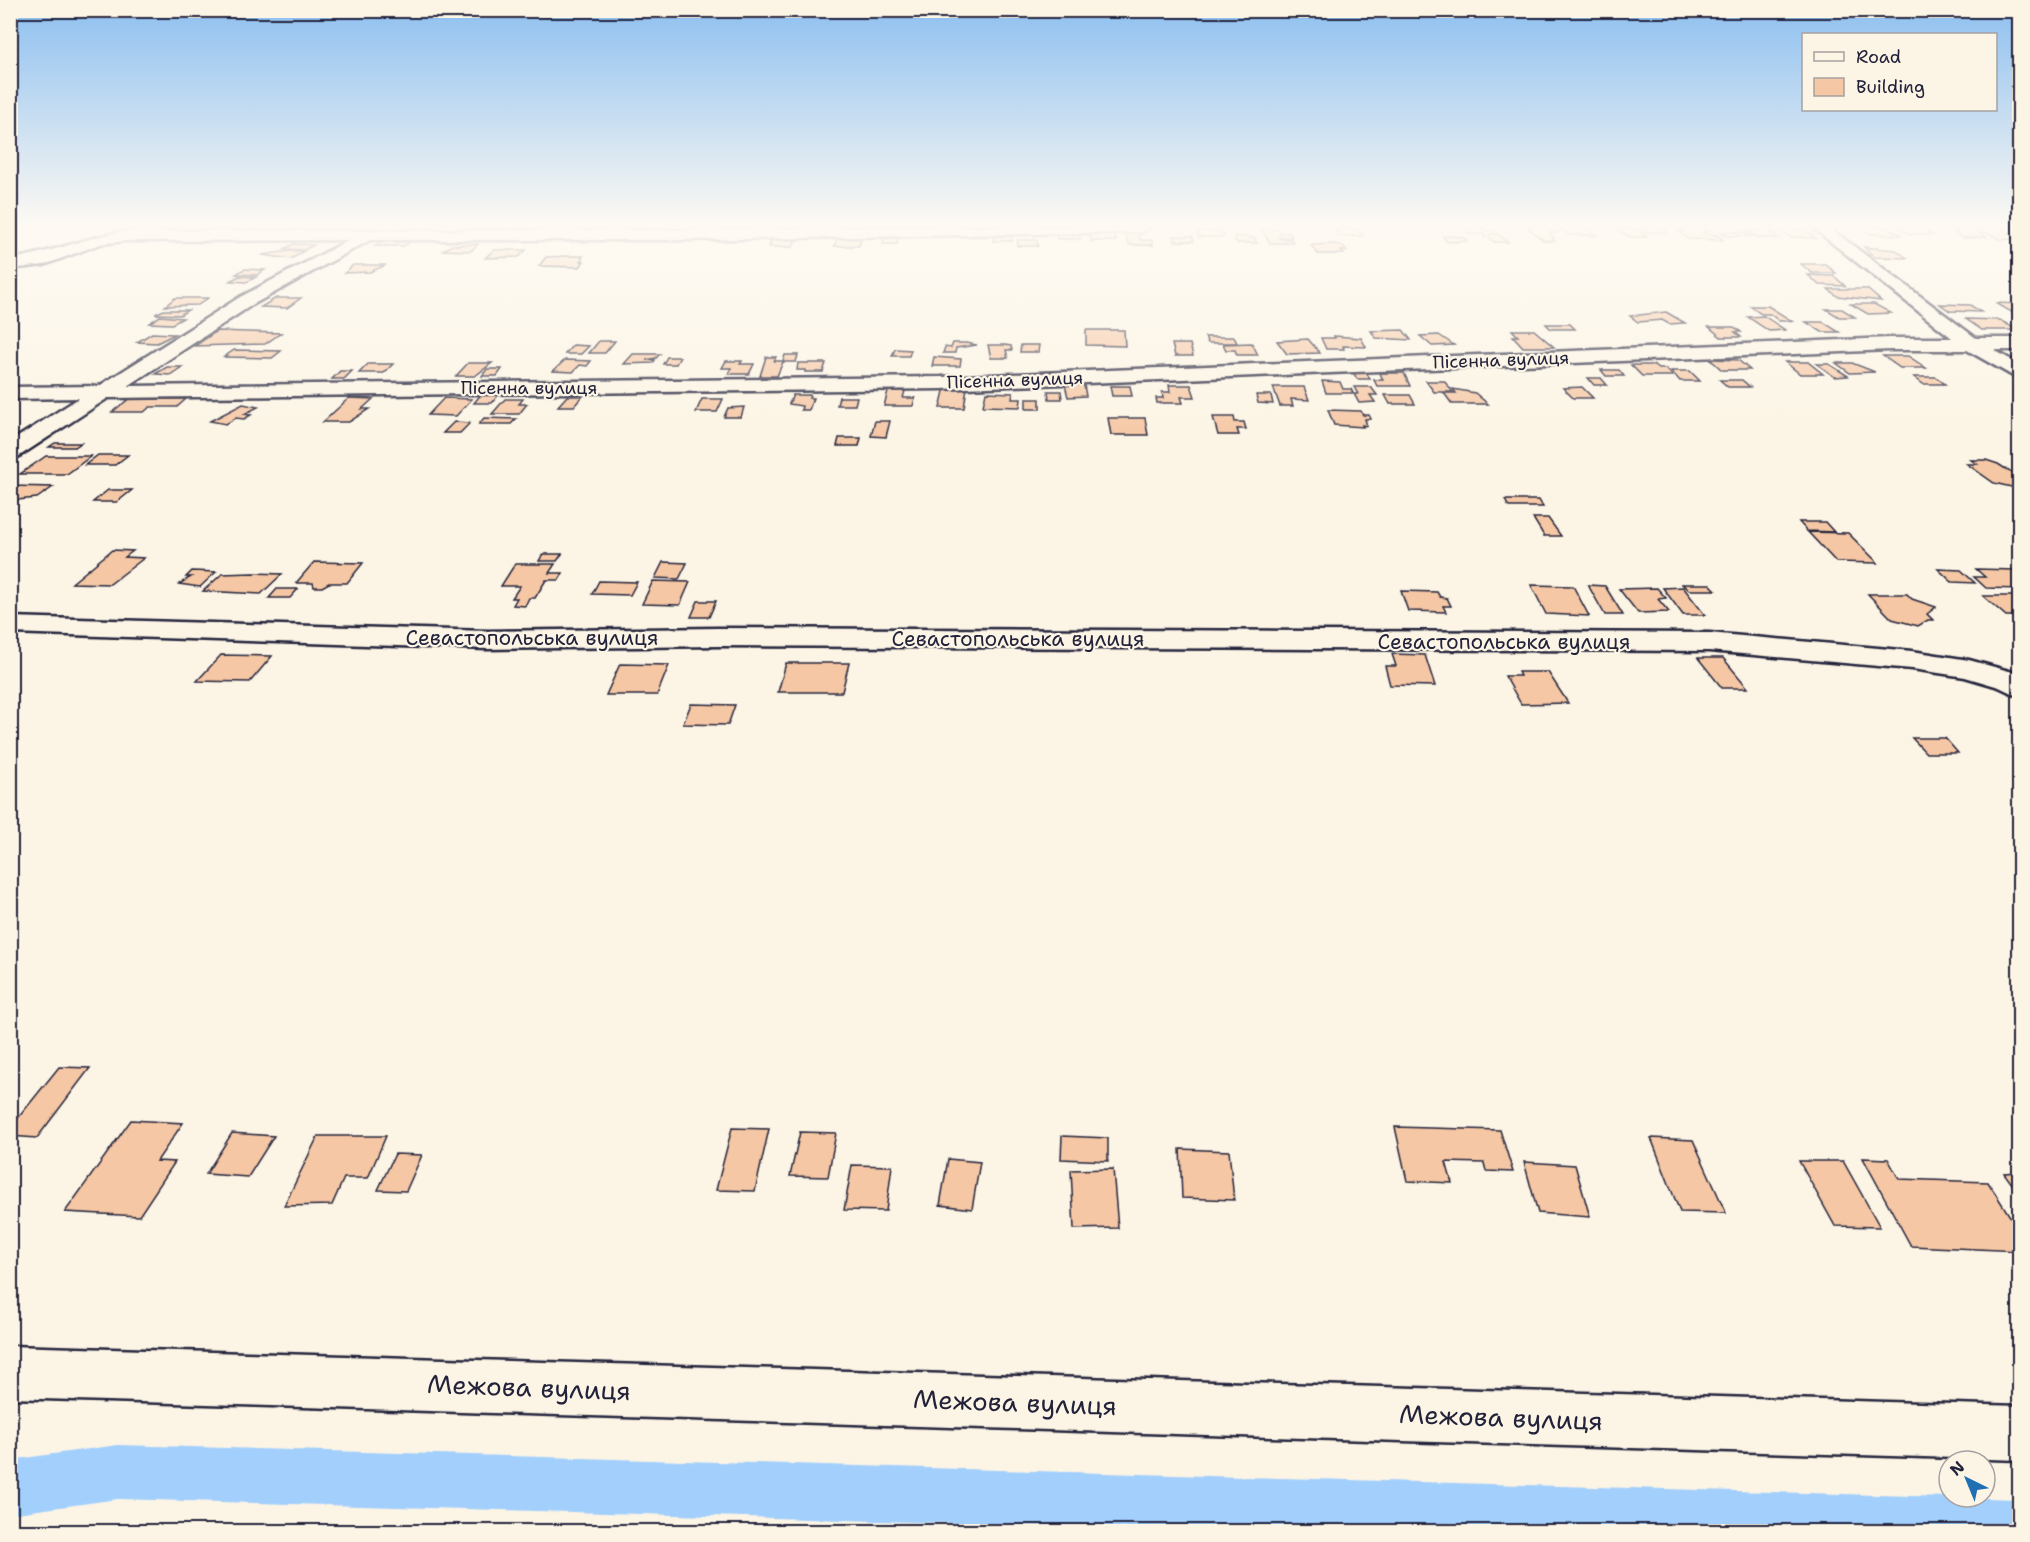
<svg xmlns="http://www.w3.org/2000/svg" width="2030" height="1542" viewBox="0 0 2030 1542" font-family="'Shantell Sans',sans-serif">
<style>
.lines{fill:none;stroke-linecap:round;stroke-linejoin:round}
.canal{fill:#a3cffd;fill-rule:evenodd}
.building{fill:#f5c7a4;stroke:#22223b;stroke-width:1.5}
.minor-casing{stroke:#22223b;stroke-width:5}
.minor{fill:#fcf5e5;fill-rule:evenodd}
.labels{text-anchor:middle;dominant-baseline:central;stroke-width:4.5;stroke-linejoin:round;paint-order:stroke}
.far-street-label{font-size:18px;fill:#22223b;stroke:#fcf5e5}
.street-label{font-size:21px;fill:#22223b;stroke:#fcf5e5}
.near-street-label{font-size:26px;fill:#22223b;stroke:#fcf5e5}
</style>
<rect width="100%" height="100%" fill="#fcf5e5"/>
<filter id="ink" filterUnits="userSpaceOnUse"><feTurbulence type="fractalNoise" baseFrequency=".0167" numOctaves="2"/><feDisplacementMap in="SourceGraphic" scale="12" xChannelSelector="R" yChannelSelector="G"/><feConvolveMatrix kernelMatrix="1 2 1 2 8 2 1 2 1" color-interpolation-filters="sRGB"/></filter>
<g filter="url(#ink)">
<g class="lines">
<polygon class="canal" points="118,1445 2020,1499 2020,1532 1260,1532 118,1499 10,1514 10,1460"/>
</g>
<g class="building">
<polygon points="1463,227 1483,227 1486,231 1494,231 1497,234 1489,234 1500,235 1508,242 1494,242 1489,237 1484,237 1484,234 1468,234"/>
<polygon points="1527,227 1543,227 1559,233 1550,233 1555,241 1544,241"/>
<polygon points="1560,227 1577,227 1581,230 1590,230 1596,235 1569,235"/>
<polygon points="1640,227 1660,227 1667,232 1646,232"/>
<polygon points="1679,227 1705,228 1710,232 1702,232 1706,235 1717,235 1723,240 1688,239 1678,231 1684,231"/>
<polygon points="1860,227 1888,227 1901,235 1870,234"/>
<polygon points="1898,227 1920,227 1933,235 1910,234"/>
<polygon points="1974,227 1998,227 2020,238 2002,240"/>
<polygon points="1952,228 1972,228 1986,237 1963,238 1952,231 1957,231"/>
<polygon points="1335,229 1358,229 1363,236 1340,236"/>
<polygon points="1616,229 1638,229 1647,237 1630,237"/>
<polygon points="1779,229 1805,230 1816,238 1790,237"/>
<polygon points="1262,230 1279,230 1281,233 1290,233 1292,237 1278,237 1280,239 1291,239 1293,243 1270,243"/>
<polygon points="1747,230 1771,230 1775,233 1771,233 1778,238 1759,238"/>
<polygon points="1196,231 1221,231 1224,237 1199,237"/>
<polygon points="1056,232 1079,232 1080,239 1057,239"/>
<polygon points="1090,232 1114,232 1116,241 1091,241"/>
<polygon points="1123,232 1138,232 1140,240 1152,240 1153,245 1130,245"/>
<polygon points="1720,232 1747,232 1752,236 1725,236"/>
<polygon points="994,233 1012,233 1012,241 993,241"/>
<polygon points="838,234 863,234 859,246 834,246"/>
<polygon points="773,236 797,236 793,247 769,247"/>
<polygon points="1173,236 1192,236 1194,241 1175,241"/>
<polygon points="1234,236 1254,238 1257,243 1237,243"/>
<polygon points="1448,236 1464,237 1467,241 1447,242 1443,237"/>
<polygon points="884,237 898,237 897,244 883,244"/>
<polygon points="383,240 412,240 404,246 375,246"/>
<polygon points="1018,240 1037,240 1038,246 1017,246"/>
<polygon points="294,244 314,245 304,250 284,249"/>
<polygon points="478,244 471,251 443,250 452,245"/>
<polygon points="1335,244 1343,246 1347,251 1341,251 1344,254 1318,254 1311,245"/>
<polygon points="1864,247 1896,250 1907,258 1874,257"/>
<polygon points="494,250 526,250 519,257 485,258"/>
<polygon points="289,251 304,251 291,259 262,255"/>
<polygon points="568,256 583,256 581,261 584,261 580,267 539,266 546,257"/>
<polygon points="1801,264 1825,264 1836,273 1812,273"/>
<polygon points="353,265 386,265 370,272 345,273"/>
<polygon points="244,269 265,270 257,275 236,274"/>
<polygon points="1808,275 1834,276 1845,286 1819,285"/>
<polygon points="239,276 256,277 247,282 230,281"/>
<polygon points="1828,289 1867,289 1881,301 1837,296"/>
<polygon points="175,298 208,298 198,305 165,306"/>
<polygon points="276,298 301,298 287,308 261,307"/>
<polygon points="1996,303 2020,304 2020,317"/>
<polygon points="1851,304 1874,304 1891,313 1868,314"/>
<polygon points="1940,304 1970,305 1981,312 1950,311"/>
<polygon points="1750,306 1768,306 1792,321 1779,321 1770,314 1761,314"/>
<polygon points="1826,309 1842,309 1855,317 1839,317"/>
<polygon points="164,310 188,310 180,315 155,314"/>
<polygon points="1666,312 1685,323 1669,324 1662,320 1638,322 1630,316"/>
<polygon points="160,316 183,318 172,324 149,323"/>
<polygon points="1764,316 1785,330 1769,331 1748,317"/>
<polygon points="1966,319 2000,320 2017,330 1982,330"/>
<polygon points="1806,322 1823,322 1839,332 1822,332"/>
<polygon points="1546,324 1570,324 1575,329 1551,329"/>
<polygon points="1709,327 1734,327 1741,332 1735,332 1741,337 1721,337"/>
<polygon points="1086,330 1124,330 1125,346 1086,345"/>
<polygon points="1403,330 1411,340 1376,338 1371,331"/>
<polygon points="1512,330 1534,330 1554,347 1523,347 1513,336 1518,336"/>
<polygon points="217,331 281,333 265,344 195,346"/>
<polygon points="152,333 175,334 157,343 137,342"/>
<polygon points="1439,335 1454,345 1432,346 1420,336"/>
<polygon points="1334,336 1361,338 1366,347 1343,346 1344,349 1326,349 1321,338 1335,338"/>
<polygon points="1205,337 1234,337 1237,343 1208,343"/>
<polygon points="1308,339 1320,353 1287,354 1277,341"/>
<polygon points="599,341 615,341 605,353 589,353"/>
<polygon points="953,343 966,343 977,345 956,348 955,353 943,353 945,347 951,348"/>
<polygon points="1252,343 1258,355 1237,355 1235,350 1226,350 1223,344"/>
<polygon points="1172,344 1190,344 1193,356 1175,356"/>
<polygon points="573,345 589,346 581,354 565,354"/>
<polygon points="988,345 1005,345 1011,346 1012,350 1006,350 1008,358 991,358"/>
<polygon points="1021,345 1039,345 1038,352 1020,352"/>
<polygon points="895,349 911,350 909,356 892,356"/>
<polygon points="234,350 281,351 272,358 224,357"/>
<polygon points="633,354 660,354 656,358 646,360 655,360 653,363 624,364"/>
<polygon points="785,355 798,355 796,362 783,362 777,376 760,376 766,357 776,357 774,361 783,361"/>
<polygon points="1883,356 1908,356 1926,368 1900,368"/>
<polygon points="667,357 680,357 676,364 663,364"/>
<polygon points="934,357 961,359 960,366 932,366"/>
<polygon points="1710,359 1738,360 1750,370 1722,370"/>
<polygon points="565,360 591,361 587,366 580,365 573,372 553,371"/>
<polygon points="726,361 742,361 740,364 754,364 749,374 728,374 731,368 722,368"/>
<polygon points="1785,362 1808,362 1823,374 1800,374"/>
<polygon points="468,363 492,363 475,376 456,376"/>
<polygon points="798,363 826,363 823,372 805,372 805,370 797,370"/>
<polygon points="1836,363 1852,363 1875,372 1850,373"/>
<polygon points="368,364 393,364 384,373 359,373"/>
<polygon points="1817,364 1829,364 1848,376 1835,377"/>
<polygon points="1631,365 1653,365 1658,369 1666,369 1673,376 1642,376"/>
<polygon points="167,367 182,367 170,375 155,374"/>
<polygon points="487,369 502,369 497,376 482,376"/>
<polygon points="1601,370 1619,370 1624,376 1606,376"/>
<polygon points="340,371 352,371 344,379 332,379"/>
<polygon points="1671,371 1690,371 1700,381 1680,381"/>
<polygon points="1353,372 1366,372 1370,379 1357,379"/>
<polygon points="1380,373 1404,373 1410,386 1377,386 1374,380 1383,380"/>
<polygon points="1914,377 1936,377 1945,384 1923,384"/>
<polygon points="1588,378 1601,378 1607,385 1594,385"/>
<polygon points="1720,380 1742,380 1750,387 1728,387"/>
<polygon points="1322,381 1340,382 1343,389 1351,389 1353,393 1326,393"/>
<polygon points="1426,381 1444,381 1453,392 1434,392"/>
<polygon points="1065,385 1084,385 1086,396 1068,397"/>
<polygon points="1169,385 1191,385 1195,397 1181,397 1183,403 1157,403 1156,398 1163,398 1162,392 1170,392"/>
<polygon points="1110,386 1130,386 1132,396 1112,396"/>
<polygon points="945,387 967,387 964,408 940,408"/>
<polygon points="1273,387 1304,387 1309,400 1291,399 1293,406 1280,406"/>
<polygon points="1354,387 1371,387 1377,395 1370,395 1375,402 1359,403 1354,394 1358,394"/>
<polygon points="1582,387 1593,398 1573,398 1563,388"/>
<polygon points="1453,389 1475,393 1488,404 1452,404 1444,393 1456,393"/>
<polygon points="888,391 905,391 903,398 915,398 913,406 884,406"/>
<polygon points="1048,391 1061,391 1062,399 1049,399"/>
<polygon points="986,392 1013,393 1012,399 1021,399 1020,407 983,406"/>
<polygon points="482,393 500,393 492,403 474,403"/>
<polygon points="793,395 810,395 809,398 813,398 809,410 801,410 802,406 789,404"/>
<polygon points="1256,395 1271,395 1273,404 1258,403"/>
<polygon points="1385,395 1410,395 1415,404 1390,404"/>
<polygon points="567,396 583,396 574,406 558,406"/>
<polygon points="839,397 857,397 855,405 837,405"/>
<polygon points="349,398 373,399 362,409 369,409 349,422 323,422"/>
<polygon points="444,398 472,399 456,416 428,415"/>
<polygon points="129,399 186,399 177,407 150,407 144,412 112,412"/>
<polygon points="505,399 523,399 519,404 527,404 519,414 492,414"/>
<polygon points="702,399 723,399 717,412 696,412"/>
<rect x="1026" y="399" width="14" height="10"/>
<polygon points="243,404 258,407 244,414 251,415 244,419 236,418 226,424 210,421"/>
<polygon points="744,407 741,417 724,417 728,408"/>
<polygon points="1328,410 1361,411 1363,415 1369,415 1371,419 1365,419 1367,426 1362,425 1363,427 1334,425"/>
<polygon points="1213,417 1234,417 1235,422 1244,422 1246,429 1237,429 1239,435 1218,435"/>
<polygon points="484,418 516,419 511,424 479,424"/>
<polygon points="1108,418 1145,418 1148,435 1111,435"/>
<polygon points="875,421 890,421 886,437 871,436"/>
<polygon points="454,422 470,423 460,433 443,433"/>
<polygon points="839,438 861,438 859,446 837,446"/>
<polygon points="55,443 81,443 75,447 49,447"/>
<polygon points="98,455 128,455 115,465 85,465"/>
<polygon points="46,456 91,456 67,474 20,474"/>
<polygon points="1971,460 1986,460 1998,464 2020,478 2020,483 2017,483 2020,489 1994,483 1967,464 1977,464"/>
<polygon points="10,486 53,487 37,498 17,500 10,505"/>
<polygon points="108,490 132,490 117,502 93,502"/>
<polygon points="1505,500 1539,500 1543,507 1509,507"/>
<polygon points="1533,518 1548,518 1561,536 1544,536"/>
<polygon points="1799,522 1825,522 1834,532 1807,531"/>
<polygon points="1808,532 1848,533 1878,563 1836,562"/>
<polygon points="112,550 133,551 125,557 144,558 110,584 72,583"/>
<polygon points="543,554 562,554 557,561 539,561"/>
<polygon points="314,562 363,563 347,583 329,583 322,587 314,587 313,583 296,583"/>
<polygon points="663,562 687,563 679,579 655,578"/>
<polygon points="515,564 555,564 549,573 563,573 559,580 546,580 535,598 529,598 525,606 513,605 517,598 512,598 520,586 501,586"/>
<polygon points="1938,569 1961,570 1975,583 1952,582"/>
<polygon points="1976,569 2016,570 2020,572 2020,589 1986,588 1974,577 1985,577"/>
<polygon points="192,571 216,572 200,587 179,584 191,577 186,577"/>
<polygon points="253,573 282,574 261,594 203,591 222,574"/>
<polygon points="599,581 637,582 630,595 592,594"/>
<polygon points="653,581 690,582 680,605 642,604"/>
<polygon points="1682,584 1710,584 1716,590 1689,590"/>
<polygon points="1531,585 1573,586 1589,616 1546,614"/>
<polygon points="1588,585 1605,586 1623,615 1605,615"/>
<polygon points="1683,587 1705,615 1683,615 1663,588"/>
<polygon points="1657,588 1666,598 1658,599 1669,612 1638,613 1619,589"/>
<polygon points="277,589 298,589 290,598 269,598"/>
<polygon points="1401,591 1437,592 1440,597 1447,598 1451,606 1443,606 1446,612 1408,611"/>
<polygon points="1868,594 1907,594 1912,599 1936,607 1927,614 1933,620 1928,620 1918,626 1892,619"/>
<polygon points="1983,596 2019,596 2020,616 2006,616"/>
<polygon points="698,601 716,601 709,617 691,617"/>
<polygon points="1392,654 1425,655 1435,686 1390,685 1385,666 1396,666"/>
<polygon points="221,655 272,656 250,682 197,681"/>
<polygon points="1698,658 1723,658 1748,688 1722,688"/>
<polygon points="786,663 849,663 842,692 778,692"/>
<polygon points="620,664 669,665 657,695 606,695"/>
<polygon points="1518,672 1548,672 1568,703 1521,704 1505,676 1520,676"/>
<polygon points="691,704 735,705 728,725 683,724"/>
<polygon points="1912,738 1945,738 1958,753 1926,753"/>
<polygon points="59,1067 90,1068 37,1138 10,1136 10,1128"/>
<polygon points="131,1120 183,1123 157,1161 175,1162 139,1216 65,1212"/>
<polygon points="1395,1127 1500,1130 1513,1172 1486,1171 1484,1163 1446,1162 1452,1183 1407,1181"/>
<polygon points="732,1128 769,1129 755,1191 716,1190"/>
<polygon points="800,1132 836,1133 828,1177 790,1176"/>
<polygon points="232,1133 274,1136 248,1177 206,1174"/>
<polygon points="318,1136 386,1136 368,1178 344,1178 332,1205 284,1206"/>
<polygon points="1062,1136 1108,1138 1108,1161 1061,1159"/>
<polygon points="1651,1138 1693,1140 1726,1213 1680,1212"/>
<polygon points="1180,1149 1229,1151 1234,1200 1182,1198"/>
<polygon points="395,1154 422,1155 406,1191 378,1190"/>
<polygon points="1863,1158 1888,1159 1899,1179 1988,1182 2020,1232 2020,1251 1911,1246"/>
<polygon points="948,1159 980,1162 972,1209 940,1205"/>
<polygon points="1799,1161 1843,1161 1880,1227 1835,1226"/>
<polygon points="1524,1162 1575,1165 1590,1217 1538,1213"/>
<polygon points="852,1165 892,1166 886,1211 844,1210"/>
<polygon points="1113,1169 1118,1228 1074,1229 1071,1170"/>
<polygon points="2020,1172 2020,1195 2004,1173"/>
</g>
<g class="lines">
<g class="minor-casing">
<g id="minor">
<path d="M892,227h258l-8,5 -461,8h-311l-118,65 -124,81 813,-9 949,-39h62l-140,-111h16l148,111h44v12h-26l26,15v15l-53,-30h-77l-949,39 -833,9 -90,59 -8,2v-17l69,-44 -69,1v-12l89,-1 141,-89 109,-57 -224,1 -25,3 -56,21 -34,4v-10c40,-5 75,-22 115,-28l556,-1z"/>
<polygon points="10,617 488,631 718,628 1709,633 1912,651 1969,660 2020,674 2020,697 1999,687 1965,677 1912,669 1709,651 718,646 488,649 10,633"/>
<polygon points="10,1346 2020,1406 2020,1460 10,1398"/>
</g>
</g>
<use href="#minor" class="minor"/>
</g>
</g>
<linearGradient id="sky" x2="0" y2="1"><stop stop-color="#8cbff0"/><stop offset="0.51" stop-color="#fefaf3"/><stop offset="1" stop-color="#fefaf3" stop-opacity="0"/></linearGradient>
<rect width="2030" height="443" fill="url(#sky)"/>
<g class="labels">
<g class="far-street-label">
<text transform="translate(1501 360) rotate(-2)">Пісенна вулиця</text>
<text transform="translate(1015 380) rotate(-2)">Пісенна вулиця</text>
<text x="529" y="388">Пісенна вулиця</text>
</g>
<g class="street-label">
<text x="532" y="638">Севастопольська вулиця</text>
<text x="1018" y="639">Севастопольська вулиця</text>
<text x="1504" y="642">Севастопольська вулиця</text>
</g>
<g class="near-street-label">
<text transform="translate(529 1387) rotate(2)">Межова вулиця</text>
<text transform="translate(1015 1402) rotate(2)">Межова вулиця</text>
<text transform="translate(1501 1417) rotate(2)">Межова вулиця</text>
</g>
</g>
<rect width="2030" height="1542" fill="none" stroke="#fcf5e5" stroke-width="36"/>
<rect x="18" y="18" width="1994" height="1506" fill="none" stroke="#22223b" stroke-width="2" filter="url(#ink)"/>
<rect x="1802" y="33" width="195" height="78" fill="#fcf5e5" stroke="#a5a1a1" stroke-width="1.5"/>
<rect x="1814" y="52" width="30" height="9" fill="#fcf5e5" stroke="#a5a1a1" stroke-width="1.5"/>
<text x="1856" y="63" font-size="18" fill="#22223b">Road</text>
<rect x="1814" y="78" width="30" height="18" fill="#f5c7a4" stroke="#a5a1a1" stroke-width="1.5"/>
<text x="1856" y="93" font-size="18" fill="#22223b">Building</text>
<g transform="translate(1967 1479) rotate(317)"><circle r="28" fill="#fcf5e5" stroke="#a5a1a1" stroke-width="1.5"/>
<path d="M0-4.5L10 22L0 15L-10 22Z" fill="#1f6fb2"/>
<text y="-9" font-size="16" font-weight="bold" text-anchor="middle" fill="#22223b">N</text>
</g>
</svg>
